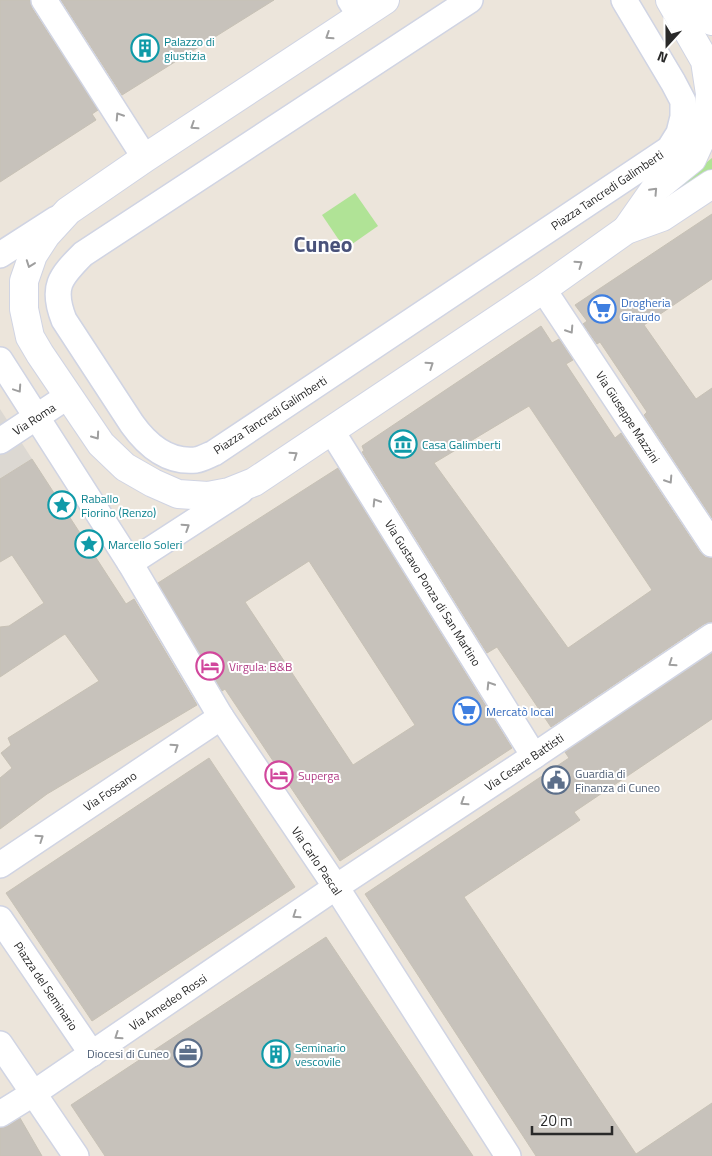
<svg xmlns="http://www.w3.org/2000/svg" width="712" height="1156" viewBox="0 0 712 1156" font-family="'Titillium Web',sans-serif">
<style>
.green{fill:#b0e396}
.plaza{fill:#dcd8d2}
.building{fill:#c7c2bb;stroke:#c7c1b5;fill-rule:evenodd}
.lines{fill:none;stroke-linecap:round;stroke-linejoin:round}
.street-casing{stroke:#d0d4e3;stroke-width:28}
.secondary-casing{stroke:#d0d4e3;stroke-width:30}
.street{stroke:#fff;stroke-width:25}
.secondary{stroke:#fff;stroke-width:28}
.oneway{stroke:#9f9f9f}
.labels{text-anchor:middle;dominant-baseline:central;stroke-width:4;stroke-linejoin:round;paint-order:stroke}
.culture-label{font-size:12px;fill:#0d838f;stroke:#fff;text-anchor:start}
.street-label{font-size:12px;fill:#292929;stroke:#fff}
.shop-label{font-size:12px;fill:#366cbe;stroke:#fff;text-anchor:start}
.hotel-label{font-size:12px;fill:#b23c85;stroke:#fff;text-anchor:start}
.service-label{font-size:12px;fill:#4e5e75;stroke:#fff;text-anchor:start}
.town-label{font-size:22px;font-weight:bold;fill:#49527a;stroke:#fff}
</style>
<rect width="100%" height="100%" fill="#ece5db"/>
<g class="green">
<polygon points="712,158 712,171 669,200 665,196"/>
<polygon points="355,193 378,226 345,249 322,215"/>
</g>
<polygon class="plaza" points="0,409 32,459 0,479"/>
<g class="building">
<polygon points="0,0 30,0 32,8 98,110 92,114 96,120 0,182"/>
<polygon points="61,0 274,0 122,95"/>
<polygon points="712,214 712,279 644,325 696,399 712,388 712,518 644,415 647,412 600,342 597,344 583,324 587,321 575,305"/>
<path d="M541,326l11,17 7,-4 14,21 -7,4 49,74 6,-5 79,119 5,5 7,1v64l-8,2 -153,103 -54,-80 -10,6 -125,-201 2,-1 -2,-5zM529,406l123,184 -84,58 -134,-185z"/>
<polygon points="32,459 126,604 134,599 197,705 47,794 0,829 0,778 12,768 1,753 11,745 8,738 99,681 65,634 0,677 0,627 9,626 44,603 12,555 0,562 0,479"/>
<path d="M338,468l174,280 -172,113 -115,-172 -3,2 -64,-108zM309,561l106,164 -62,40 -108,-163z"/>
<polygon points="712,653 712,719 574,812 580,820 464,897 636,1154 712,1103 712,1156 536,1156 365,894 569,758 565,752"/>
<polygon points="209,758 295,887 92,1021 6,893"/>
<polygon points="326,937 473,1156 105,1156 71,1105"/>
<polygon points="20,1118 42,1156 0,1156 0,1128 8,1126"/>
</g>
<g class="lines">
<g class="street-casing">
<g id="street">
<polyline points="44,0 145,158"/>
<polyline points="350,0 360,16"/>
<path d="M470,0l-387,254c-23,23 -32,33 -19,66l68,104c15,21 36,39 64,36 6,-1 13,-5 18,-7l455,-304 10,-16 4,-16v-16l-10,-19 -49,-82"/>
<polyline points="0,255 56,219"/>
<polyline points="543,289 712,544"/>
<polyline points="0,360 130,563 221,717 336,887 508,1156"/>
<polyline points="331,430 534,756"/>
<polyline points="0,441 68,396"/>
<polyline points="130,563 241,491"/>
<polyline points="0,865 221,717"/>
<polyline points="0,919 92,1054"/>
<polyline points="0,1044 76,1156"/>
<polyline points="0,1114 34,1093 336,887 534,756 712,636"/>
</g>
</g>
<g class="secondary-casing">
<g id="secondary">
<polyline points="385,0 145,158 68,211 46,235 33,255 24,281 24,309 30,337 40,354 101,444 125,467 153,483 178,494 208,496 229,492 254,482 543,289 626,230 662,217 712,184"/>
<polyline points="698,0 712,21"/>
<polyline points="626,230 654,190 692,159 707,126 710,94 705,61 670,0"/>
</g>
</g>
<use href="#street" class="street"/>
<use href="#secondary" class="secondary"/>
</g>
<defs><path id="oneway-chevron" d="M-2-3.5L2.5 0L-2 3.5" fill="none" stroke-width="1.6" stroke-linecap="round" stroke-linejoin="round" transform="scale(1.25)"/></defs>
<g class="oneway">
<use href="#oneway-chevron" transform="translate(329 36) rotate(147)"/>
<use href="#oneway-chevron" transform="translate(119 116) rotate(-123)"/>
<use href="#oneway-chevron" transform="translate(194 126) rotate(147)"/>
<use href="#oneway-chevron" transform="translate(654 191) rotate(-47)"/>
<use href="#oneway-chevron" transform="translate(30 264) rotate(110)"/>
<use href="#oneway-chevron" transform="translate(579 264) rotate(-35)"/>
<use href="#oneway-chevron" transform="translate(570 330) rotate(57)"/>
<use href="#oneway-chevron" transform="translate(430 365) rotate(-34)"/>
<use href="#oneway-chevron" transform="translate(18 389) rotate(56)"/>
<use href="#oneway-chevron" transform="translate(96 436) rotate(55)"/>
<use href="#oneway-chevron" transform="translate(294 455) rotate(-34)"/>
<use href="#oneway-chevron" transform="translate(669 480) rotate(57)"/>
<use href="#oneway-chevron" transform="translate(376 502) rotate(-122)"/>
<use href="#oneway-chevron" transform="translate(186 527) rotate(-33)"/>
<use href="#oneway-chevron" transform="translate(672 663) rotate(146)"/>
<use href="#oneway-chevron" transform="translate(490 685) rotate(-122)"/>
<use href="#oneway-chevron" transform="translate(175 747) rotate(-34)"/>
<use href="#oneway-chevron" transform="translate(464 802) rotate(147)"/>
<use href="#oneway-chevron" transform="translate(40 838) rotate(-34)"/>
<use href="#oneway-chevron" transform="translate(296 915) rotate(146)"/>
<use href="#oneway-chevron" transform="translate(118 1036) rotate(146)"/>
</g>
<defs>
<g id="building-ring" transform="scale(1.4375)"><circle r="9.5" fill="#fff" stroke="#0f9aa8" stroke-width="1.5"/><path d="M-4-6H4V6H1V3H-1V6H-4ZM-2.5-4.3h1.7v1.8h-1.7ZM.8-4.3h1.7v1.8H.8ZM-2.5-1h1.7V.8h-1.7ZM.8-1h1.7V.8H.8Z" fill="#0f9aa8"/></g>
<g id="supermarket-ring" transform="scale(1.4375)"><circle r="9.5" fill="#fff" stroke="#3f7fe0" stroke-width="1.5"/><path d="M-6-5.5h2.5l.6 2H6L4.5 2H-2.5L-4.4-4H-6ZM-1.5 3.2a1.3 1.3 0 1 0 .1 0ZM3 3.2a1.3 1.3 0 1 0 .1 0Z" fill="#3f7fe0"/></g>
<g id="museum-ring" transform="scale(1.4375)"><circle r="9.5" fill="#fff" stroke="#0f9aa8" stroke-width="1.5"/><path d="M0-6L6-3V-2H-6V-3ZM-5-1h2V3h-2ZM-1-1h2V3h-2ZM3-1h2V3H3ZM-6 4H6V6H-6Z" fill="#0f9aa8"/></g>
<g id="sight-ring" transform="scale(1.4375)"><circle r="9.5" fill="#fff" stroke="#0f9aa8" stroke-width="1.5"/><path d="M0-6L1.8-2.2L6-1.7L2.9 1.2L3.7 5.4L0 3.3L-3.7 5.4L-2.9 1.2L-6-1.7L-1.8-2.2Z" fill="#0f9aa8"/></g>
<g id="hotel-ring" transform="scale(1.4375)"><circle r="9.5" fill="#fff" stroke="#d1479c" stroke-width="1.5"/><path d="M-6-4.5h1.5V1H6V5H4.5V3h-9V5H-6ZM-4 0a1.8 1.8 0 1 1 3.6 0ZM.5 0V-2.5h3Q6-2.5 6 0Z" fill="#d1479c"/></g>
<g id="civic-ring" transform="scale(1.4375)"><circle r="9.5" fill="#fff" stroke="#5c6f8a" stroke-width="1.5"/><path d="M-.6-6.5H3V-4.5H.6V-3L4-1V1h2V6H-6V1h2V-1L-.6-3ZM-1.2 2.5V6h2.4V2.5Z" fill="#5c6f8a"/></g>
<g id="office-ring" transform="scale(1.4375)"><circle r="9.5" fill="#fff" stroke="#5c6f8a" stroke-width="1.5"/><path d="M-6-3h4V-5.5h4V-3h4V5H-6ZM-1-4.5V-3h2v-1.5ZM-6 0V1H6V0Z" fill="#5c6f8a"/></g>
</defs>
<g fill-rule="evenodd">
<use href="#building-ring" x="145" y="48"/>
<use href="#supermarket-ring" x="602" y="309"/>
<use href="#museum-ring" x="403" y="444"/>
<use href="#sight-ring" x="62" y="505"/>
<use href="#sight-ring" x="89" y="544"/>
<use href="#hotel-ring" x="210" y="666"/>
<use href="#supermarket-ring" x="467" y="711"/>
<use href="#hotel-ring" x="279" y="775"/>
<use href="#civic-ring" x="556" y="780"/>
<use href="#office-ring" x="188" y="1053"/>
<use href="#building-ring" x="276" y="1054"/>
</g>
<g class="labels">
<g class="culture-label">
<text x="164" y="41">Palazzo di<tspan x="164" dy="14">giustizia</tspan></text>
<text x="422" y="444">Casa Galimberti</text>
<text x="81" y="498">Raballo<tspan x="81" dy="14">Fiorino (Renzo)</tspan></text>
<text x="108" y="544">Marcello Soleri</text>
<text x="295" y="1047">Seminario<tspan x="295" dy="14">vescovile</tspan></text>
</g>
<g class="street-label">
<text transform="translate(607 190) rotate(-34)">Piazza Tancredi Galimberti</text>
<text transform="translate(270 415) rotate(-33)">Piazza Tancredi Galimberti</text>
<text transform="translate(628 417) rotate(57)">Via Giuseppe Mazzini</text>
<text transform="translate(34 419) rotate(-33)">Via Roma</text>
<text transform="translate(433 593) rotate(58)">Via Gustavo Ponza di San Martino</text>
<text transform="translate(524 762) rotate(-34)">Via Cesare Battisti</text>
<text transform="translate(110 791) rotate(-34)">Via Fossano</text>
<text transform="translate(317 861) rotate(56)">Via Carlo Pascal</text>
<text transform="translate(46 986) rotate(56)">Piazza del Seminario</text>
<text transform="translate(168 1002) rotate(-34)">Via Amedeo Rossi</text>
</g>
<g class="shop-label">
<text x="621" y="302">Drogheria<tspan x="621" dy="14">Giraudo</tspan></text>
<text x="486" y="711">Mercatò local</text>
</g>
<g class="hotel-label">
<text x="229" y="666">Virgula: B&amp;B</text>
<text x="298" y="775">Superga</text>
</g>
<g class="service-label">
<text x="575" y="773">Guardia di<tspan x="575" dy="14">Finanza di Cuneo</tspan></text>
<text x="169" y="1053" text-anchor="end">Diocesi di Cuneo</text>
</g>
<g class="town-label">
<text x="323" y="244">Cuneo</text>
</g>
</g>
<g transform="translate(667 45) rotate(201)" stroke="#ffffff" stroke-width="4" paint-order="stroke">
<path d="M0-4L9 19L0 12L-9 19Z" fill="#292929"/>
<text y="-8" font-size="14" font-weight="bold" text-anchor="middle" fill="#292929">N</text>
</g>
<path d="M532 1126v8h80v-8" fill="none" stroke="#292929" stroke-width="2.5"/>
<text x="540" y="1126" font-size="15" fill="#292929" stroke="#ffffff" stroke-width="4" paint-order="stroke">20 m</text>
</svg>
